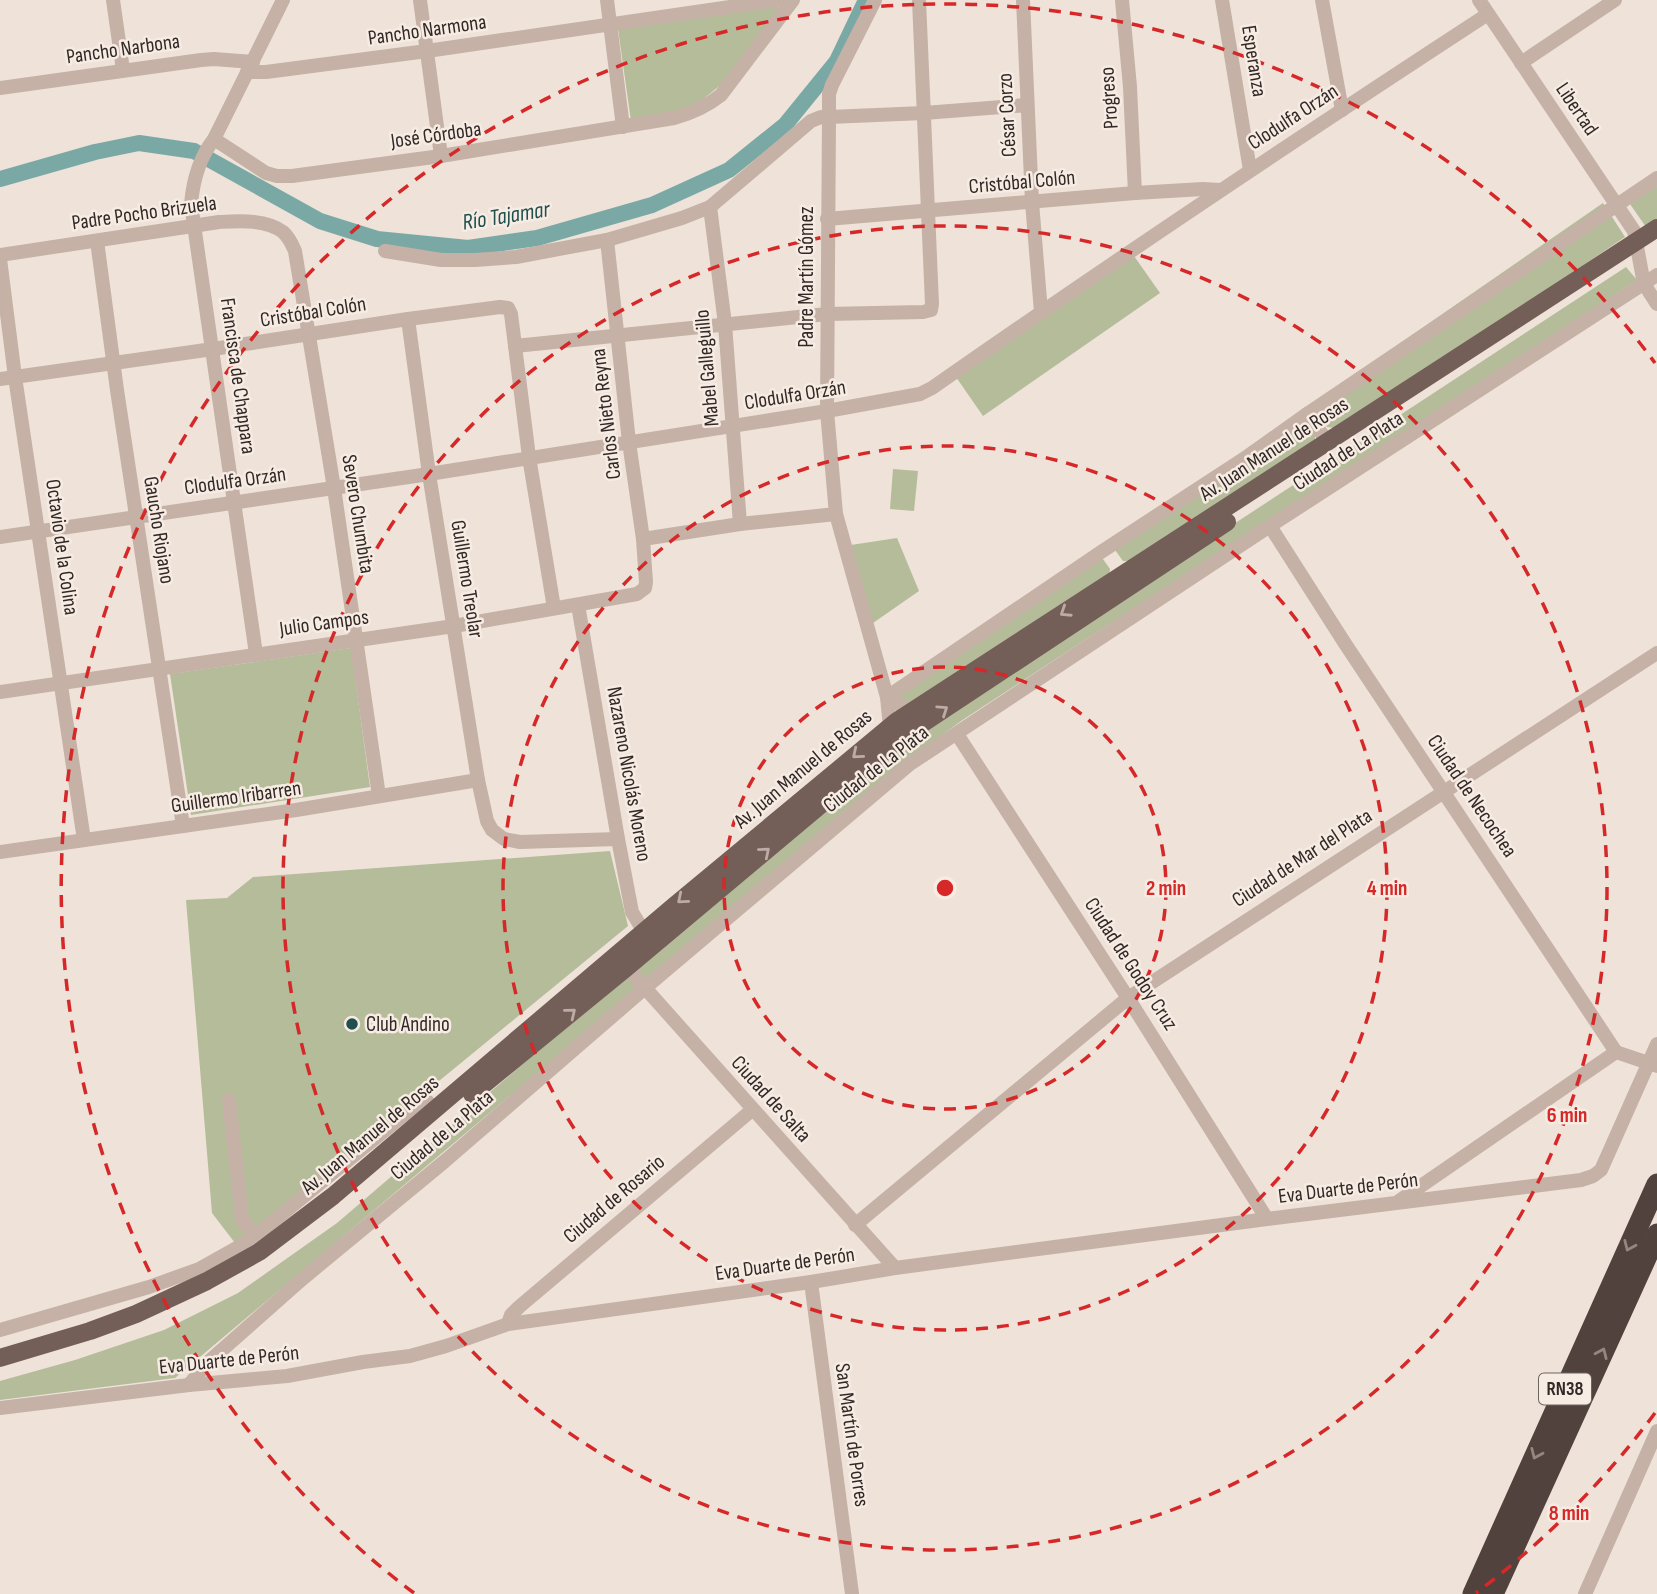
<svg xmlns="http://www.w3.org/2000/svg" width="1657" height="1594" viewBox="0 0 1657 1594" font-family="'Sofia Sans Condensed',sans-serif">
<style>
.green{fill:#b4bc9a}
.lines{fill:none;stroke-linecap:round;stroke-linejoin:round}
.river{stroke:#7aa9a5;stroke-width:16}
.minor{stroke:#c5b1a6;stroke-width:14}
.major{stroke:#735e58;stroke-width:18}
.highway{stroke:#52423e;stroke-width:21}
.oneway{stroke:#bcaca5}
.oneway2{stroke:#948680}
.ring{fill:none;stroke:#d62828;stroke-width:3.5;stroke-dasharray:12 9}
.poi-dot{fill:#204f4d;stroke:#f7ece4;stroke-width:2.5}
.labels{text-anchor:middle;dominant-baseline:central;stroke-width:5;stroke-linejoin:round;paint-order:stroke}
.shield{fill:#f7ece4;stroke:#6d645f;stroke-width:2}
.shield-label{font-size:19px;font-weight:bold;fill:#322926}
.street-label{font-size:21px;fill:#322926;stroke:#f7ece4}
.poi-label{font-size:21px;fill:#322926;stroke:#f7ece4;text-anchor:start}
.water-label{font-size:23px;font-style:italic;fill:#204f4d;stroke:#f7ece4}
.centre{fill:#d62828;stroke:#f7ece4;stroke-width:3.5}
.ring-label{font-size:21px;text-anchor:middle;font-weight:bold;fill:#d62828;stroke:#f7ece4;stroke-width:5;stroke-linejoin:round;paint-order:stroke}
</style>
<rect width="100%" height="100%" fill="#eee2d9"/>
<g class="green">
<polygon points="779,6 774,19 728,79 702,100 672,114 631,121 618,29"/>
<polygon points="1657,186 1657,221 1646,227 1630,204"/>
<polygon points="1603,203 1625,237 1514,312 1335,428 1327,427 1312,404"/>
<polygon points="1134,256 1160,293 983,416 956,377"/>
<polygon points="1626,267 1637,280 961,721 907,761 647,981 634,967 914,736 1101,611"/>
<polygon points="1300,412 1315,434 1315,441 1135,561 1123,561 1110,543"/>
<polygon points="893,469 918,471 914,511 890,509"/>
<polygon points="897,538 919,591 873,623 851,545"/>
<polygon points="1098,552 1110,569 1109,576 910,707 901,703 895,691"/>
<polygon points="351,648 370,787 191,815 170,674"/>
<polygon points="610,851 628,926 261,1227 235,1243 212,1213 186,900 227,898 253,877"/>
<polygon points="627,975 639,987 175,1378 0,1400 0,1381 75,1360 164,1330 238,1293 337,1223"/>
</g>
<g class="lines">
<polyline class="river" points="0,179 95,152 139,143 194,151 320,221 377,239 468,248 537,238 652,205 729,170 785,125 837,61 866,0"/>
<g class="minor">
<polyline points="113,0 123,70"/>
<polyline points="420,0 441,156"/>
<polyline points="607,0 623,127"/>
<polyline points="1023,0 1032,202 1041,312"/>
<polyline points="1122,0 1130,87 1135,193"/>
<polyline points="1222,0 1250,170"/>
<polyline points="1322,0 1342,110"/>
<polyline points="1479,0 1634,231 1644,284 1657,304"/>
<polyline points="1521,63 1615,0"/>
<polyline points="247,72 266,72 427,51 778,0"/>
<polyline points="0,88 201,60 214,59 253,62"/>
<path d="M214,139l52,34 11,3h15l149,-20 233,-38c18,-5 32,-11 47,-23l72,-95"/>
<polyline points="710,207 725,324 740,524"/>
<polyline points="827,219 1135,193 1203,189 1220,190"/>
<polyline points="97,241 117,390 183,826"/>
<polyline points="385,251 441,260 475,260 516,257 607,240 682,218 710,207 811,121 821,117 829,117 829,94 832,85 875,0"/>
<path d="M0,255l219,-33c20,-1 47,-3 64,10 6,5 9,12 12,19l39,237 45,308"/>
<polyline points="0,259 15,377 84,840"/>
<polyline points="408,319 429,474 478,780 487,821 492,830 504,839 520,842 618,839"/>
<polyline points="515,346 827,314 923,312 931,310 932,304 919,0"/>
<polyline points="0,379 213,349 408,319 500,307 508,308 511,314 529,457 554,608"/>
<polyline points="1307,414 1328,442"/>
<polyline points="1270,526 1344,642 1616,1052 1657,1066"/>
<path d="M0,537l429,-63 398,-63 93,-17 12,-6c183,-128 369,-252 556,-374"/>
<polyline points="643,539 740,524 836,514"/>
<polyline points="578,605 618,839 632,912 644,932 649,938"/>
<path d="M256,654l-65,-450c2,-23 8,-46 23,-65l69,-139"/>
<polyline points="0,692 454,626 637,594 645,588 646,582 643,539 629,442 607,240"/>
<polyline points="910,711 887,697 836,514 827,411 829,117 924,113 1027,105"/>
<polyline points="890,727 887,697 1101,552 1248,456 1307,414 1657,178"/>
<polyline points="957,734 1128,998 1267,1219"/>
<polyline points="0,852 296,810 478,780"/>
<polyline points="621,961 895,1268"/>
<polyline points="229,1100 242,1218 244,1223 261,1241"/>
<polyline points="1399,1201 1616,1052"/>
<polyline points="855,1225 1128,998 1657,653"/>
<polyline points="811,1282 852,1594"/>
<polyline points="508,1324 511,1315 519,1307 752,1110"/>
<polyline points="0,1330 149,1287 199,1269 249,1241 422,1100 426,1100 435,1110"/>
<polyline points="189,1385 206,1364 301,1280 445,1161 645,988 910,764 1270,526 1657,275"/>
<polyline points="0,1408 189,1385 287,1376 363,1362 410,1356 446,1346 508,1324 811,1282 895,1268 1267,1219 1581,1180 1593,1176 1601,1170 1657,1044"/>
<polyline points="1585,1594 1657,1431"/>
</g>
<g class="major">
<polyline points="472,1094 626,968 899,739 1227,522"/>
<polyline points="0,1358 90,1331 136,1314 207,1281 259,1252 333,1196 674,906 897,721 1657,228"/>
</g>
<g class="highway">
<polyline points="1473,1594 1657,1184"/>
<polyline points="1493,1594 1657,1234"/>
</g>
</g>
<defs><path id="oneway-chevron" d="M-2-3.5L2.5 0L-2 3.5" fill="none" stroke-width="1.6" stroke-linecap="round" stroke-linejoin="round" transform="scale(1.75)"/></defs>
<g class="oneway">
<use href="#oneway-chevron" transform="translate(1065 612) rotate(147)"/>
<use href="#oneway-chevron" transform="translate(943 710) rotate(-34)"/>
<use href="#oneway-chevron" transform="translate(857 754) rotate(140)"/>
<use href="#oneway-chevron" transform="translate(765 852) rotate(-40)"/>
<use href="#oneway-chevron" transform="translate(682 899) rotate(140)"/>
<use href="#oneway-chevron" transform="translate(571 1013) rotate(-39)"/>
</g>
<g class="oneway2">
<use href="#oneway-chevron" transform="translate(1629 1246) rotate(114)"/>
<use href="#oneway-chevron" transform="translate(1602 1353) rotate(-66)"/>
<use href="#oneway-chevron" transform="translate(1536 1454) rotate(114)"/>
</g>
<g class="ring">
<circle cx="945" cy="888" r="221"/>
<circle cx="945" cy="888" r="442"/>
<circle cx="945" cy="888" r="662"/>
<path d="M1655 1413A883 883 0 0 1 1476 1593M414 1593A883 883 0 1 1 1655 363"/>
</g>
<circle class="poi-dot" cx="352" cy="1024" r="7"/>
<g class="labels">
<rect class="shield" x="1539" y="1373.5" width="52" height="31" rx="5"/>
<g class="shield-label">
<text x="1565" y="1389">RN38</text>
</g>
<g class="street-label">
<text transform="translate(427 30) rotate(-8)">Pancho Narmona</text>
<text transform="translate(123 49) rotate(-8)">Pancho Narbona</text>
<text transform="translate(1254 61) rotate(81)">Esperanza</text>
<text transform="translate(1109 98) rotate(-94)">Progreso</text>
<text transform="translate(1577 109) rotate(56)">Libertad</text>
<text transform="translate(1007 115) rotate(-93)">César Corzo</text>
<text transform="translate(1293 117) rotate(-33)">Clodulfa Orzán</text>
<text transform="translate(436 135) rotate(-8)">José Córdoba</text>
<text transform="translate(1022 182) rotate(-5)">Cristóbal Colón</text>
<text transform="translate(144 213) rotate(-8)">Padre Pocho Brizuela</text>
<text transform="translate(806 277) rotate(-90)">Padre Martín Gómez</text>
<text transform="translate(313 312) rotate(-9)">Cristóbal Colón</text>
<text transform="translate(707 368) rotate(-95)">Mabel Galleguillo</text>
<text transform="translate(238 376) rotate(82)">Francisca de Chappara</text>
<text transform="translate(795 395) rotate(-9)">Clodulfa Orzán</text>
<text transform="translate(606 414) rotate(-97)">Carlos Nieto Reyna</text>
<text transform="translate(1274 449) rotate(-33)">Av. Juan Manuel de Rosas</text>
<text transform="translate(1348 451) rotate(-33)">Ciudad de La Plata</text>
<text transform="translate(235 481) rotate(-8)">Clodulfa Orzán</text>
<text transform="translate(358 514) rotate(81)">Severo Chumbita</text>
<text transform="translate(159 530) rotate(81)">Gaucho Riojano</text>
<text transform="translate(62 547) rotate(82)">Octavio de la Colina</text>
<text transform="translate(467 579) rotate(81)">Guillermo Treolar</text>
<text transform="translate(324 623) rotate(-8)">Julio Campos</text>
<text transform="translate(803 769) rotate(-40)">Av. Juan Manuel de Rosas</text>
<text transform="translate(876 769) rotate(-38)">Ciudad de La Plata</text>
<text transform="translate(629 774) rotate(80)">Nazareno Nicolás Moreno</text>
<text transform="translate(1472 796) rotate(56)">Ciudad de Necochea</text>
<text transform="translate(236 797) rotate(-8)">Guillermo Iribarren</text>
<text transform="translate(1302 858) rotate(-33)">Ciudad de Mar del Plata</text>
<text transform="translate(1131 964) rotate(57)">Ciudad de Godoy Cruz</text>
<text transform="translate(771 1099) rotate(48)">Ciudad de Salta</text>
<text transform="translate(370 1135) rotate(-40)">Av. Juan Manuel de Rosas</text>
<text transform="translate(442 1135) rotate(-40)">Ciudad de La Plata</text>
<text transform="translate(1348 1188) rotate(-7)">Eva Duarte de Perón</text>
<text transform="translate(614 1199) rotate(-40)">Ciudad de Rosario</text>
<text transform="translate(785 1264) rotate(-8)">Eva Duarte de Perón</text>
<text transform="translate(229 1360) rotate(-6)">Eva Duarte de Perón</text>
<text transform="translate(852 1435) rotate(82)">San Martín de Porres</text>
</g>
<g class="poi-label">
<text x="366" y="1024">Club Andino</text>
</g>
<g class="water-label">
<text transform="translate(506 216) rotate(-9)">Río Tajamar</text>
</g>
</g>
<circle cx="945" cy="888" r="10" class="centre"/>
<g class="ring-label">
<text x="1166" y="895">2 min</text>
<text x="1387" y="895">4 min</text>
<text x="1567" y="1122">6 min</text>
<text x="1569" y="1520">8 min</text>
</g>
</svg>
